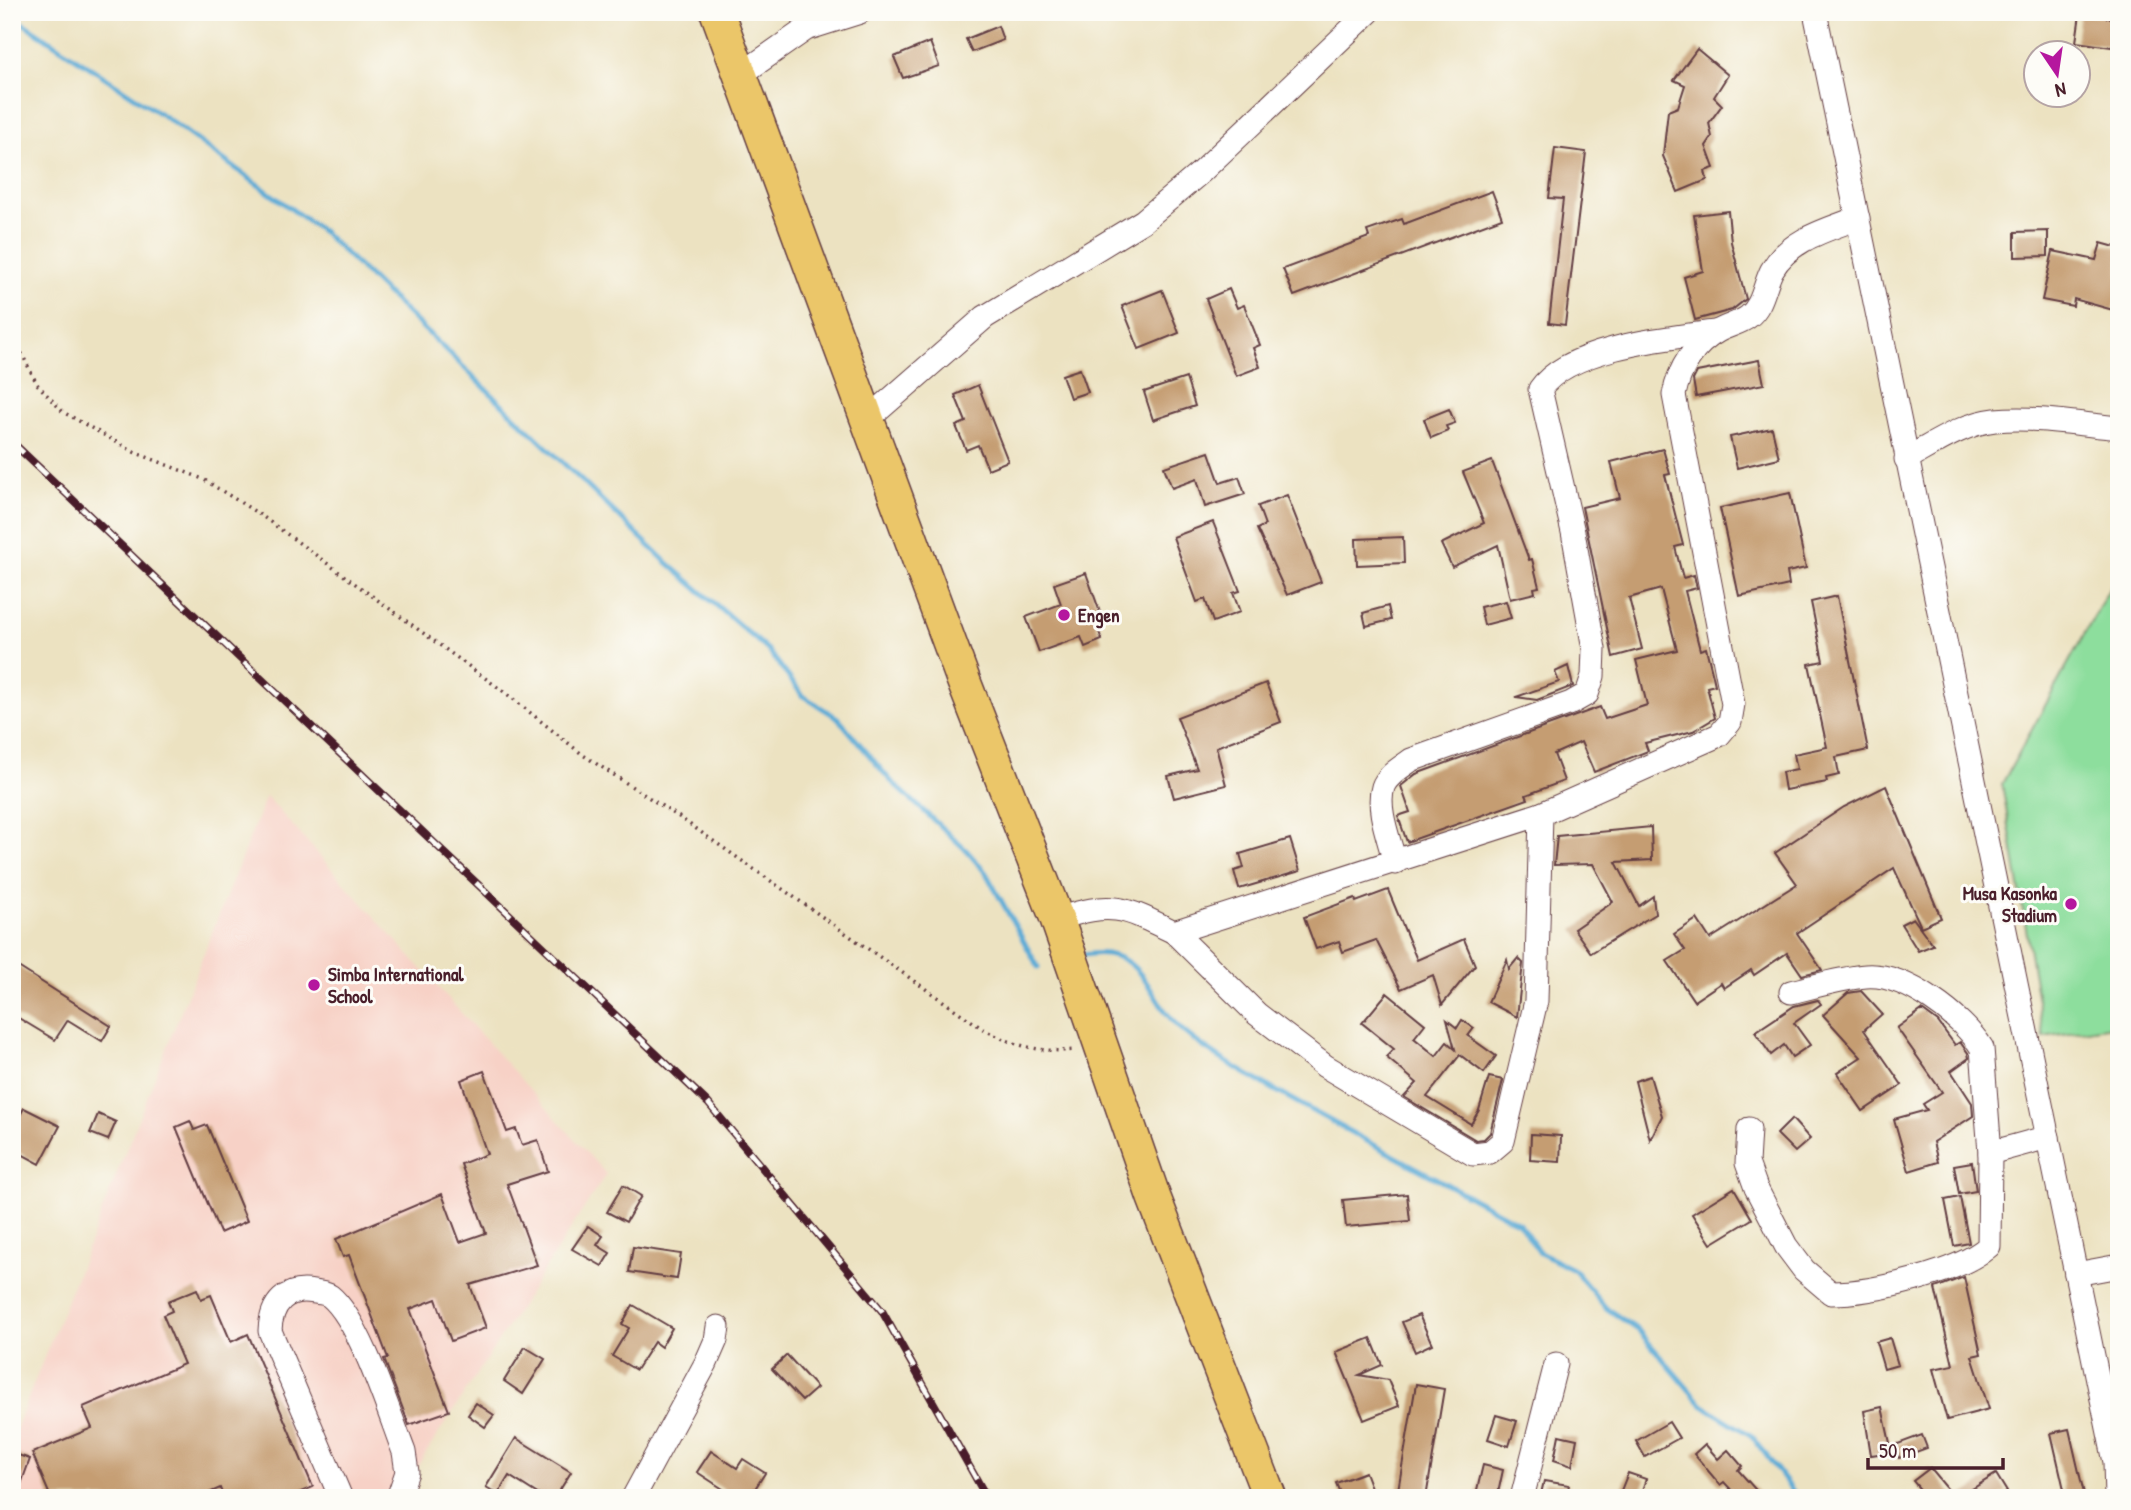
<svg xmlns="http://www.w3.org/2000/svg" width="2131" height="1510" viewBox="0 0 2131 1510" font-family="'Patrick Hand',sans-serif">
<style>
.built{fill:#f7d1c6}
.green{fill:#8dde9d;stroke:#6c7e64;stroke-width:2}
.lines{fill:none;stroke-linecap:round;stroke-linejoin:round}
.stream{stroke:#5cabd6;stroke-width:5}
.building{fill:#c59d72}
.minor-casing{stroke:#623c42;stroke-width:25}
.highway-casing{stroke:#623c42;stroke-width:36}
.path{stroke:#623c42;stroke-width:3.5;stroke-dasharray:2 5;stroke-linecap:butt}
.minor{stroke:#fff;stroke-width:23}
.highway{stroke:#ebc669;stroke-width:33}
.rail-casing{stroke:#4a1f2b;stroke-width:8}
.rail{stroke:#fdfcf7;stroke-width:5;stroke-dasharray:16;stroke-linecap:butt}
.poi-dot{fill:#b5179e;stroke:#fdfcf7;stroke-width:2.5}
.labels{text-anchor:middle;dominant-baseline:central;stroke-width:6;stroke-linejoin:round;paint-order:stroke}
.poi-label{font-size:19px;font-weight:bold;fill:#4a1f2b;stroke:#fdfcf7;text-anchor:start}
</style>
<rect width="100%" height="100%" fill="#fdfcf7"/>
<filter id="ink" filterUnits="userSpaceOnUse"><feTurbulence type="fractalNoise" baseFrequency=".0143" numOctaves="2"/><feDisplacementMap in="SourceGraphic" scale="14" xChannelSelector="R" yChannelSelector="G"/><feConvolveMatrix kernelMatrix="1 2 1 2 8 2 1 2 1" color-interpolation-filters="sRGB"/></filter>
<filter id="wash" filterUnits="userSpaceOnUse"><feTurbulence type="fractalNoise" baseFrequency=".00686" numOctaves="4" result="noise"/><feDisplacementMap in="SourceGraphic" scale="28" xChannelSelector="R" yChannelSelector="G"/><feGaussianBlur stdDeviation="1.57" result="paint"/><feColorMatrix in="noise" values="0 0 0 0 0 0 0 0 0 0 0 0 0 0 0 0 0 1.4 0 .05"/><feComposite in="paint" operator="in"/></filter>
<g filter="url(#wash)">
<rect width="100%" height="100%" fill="#ece2c1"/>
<polygon class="built" points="266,796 606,1174 397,1498 12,1498 12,1439"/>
<polygon class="green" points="2119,571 2119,1025 2044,1037 2002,784"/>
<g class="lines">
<g class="stream">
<polyline points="12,16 165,117 323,232 663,559 768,650 803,696 838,718 890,780 966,850 986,873 1038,967"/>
<path d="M1083,955c62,-12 63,45 101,77 35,29 84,54 123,76 70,39 141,77 212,115l21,30 34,17 32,38 32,22 64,75 50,31 46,62"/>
</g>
</g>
<g id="blocks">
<g class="building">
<polygon points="2080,14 2119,19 2119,48 2076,42"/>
<polygon points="998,26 1003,40 972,52 966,39"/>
<polygon points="930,42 939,66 903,78 894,57"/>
<polygon points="1697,49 1728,75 1714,97 1722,105 1709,123 1712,137 1706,146 1714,168 1705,171 1707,180 1678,192 1663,156 1668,111 1678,107 1685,85 1674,80"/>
<polygon points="1555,148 1586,152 1565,325 1549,323 1563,199 1549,198"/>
<polygon points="1492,191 1502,218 1294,296 1283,269 1369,237 1367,231 1402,219 1404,224"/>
<polygon points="1728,211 1731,242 1746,299 1732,310 1695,320 1684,277 1703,271 1694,215"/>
<polygon points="2048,231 2048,256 2015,257 2015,232"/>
<polygon points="2101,243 2119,248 2119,291 2113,310 2074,299 2073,306 2042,300 2053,251 2096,260"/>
<polygon points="1229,289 1237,308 1244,305 1260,345 1253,348 1260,367 1236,376 1206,299"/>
<polygon points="1162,290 1179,333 1139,349 1122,306"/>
<polygon points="1759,360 1764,384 1696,397 1693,380 1697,372"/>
<polygon points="1080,369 1088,392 1070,398 1062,375"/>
<polygon points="1186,378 1195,406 1153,420 1144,392"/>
<polygon points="978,385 1008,461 988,469 978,445 966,450 956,426 966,422 955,395"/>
<polygon points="1449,409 1455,423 1446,426 1448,431 1431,438 1424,419"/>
<polygon points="1772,428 1779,458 1737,468 1730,437"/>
<polygon points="1663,449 1670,474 1665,475 1683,545 1675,547 1683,578 1694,575 1697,588 1685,591 1700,650 1706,648 1713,676 1715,685 1707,687 1715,718 1693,731 1645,743 1648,751 1594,772 1581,742 1554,754 1564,781 1526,795 1528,799 1407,842 1398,816 1410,812 1401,786 1416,774 1600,707 1605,719 1647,705 1636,660 1677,650 1661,589 1629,598 1642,649 1613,657 1582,507 1620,498 1611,462"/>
<polygon points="1209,452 1220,483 1239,477 1245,494 1205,507 1197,479 1172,488 1164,467"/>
<polygon points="1492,461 1529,560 1532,559 1539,587 1534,588 1535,593 1510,599 1498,545 1452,567 1441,544 1484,523 1463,472"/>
<polygon points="1790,493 1806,568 1787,572 1789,585 1739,596 1720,508"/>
<polygon points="1287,495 1321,582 1287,595 1257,529 1265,525 1258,506"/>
<polygon points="1213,522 1240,591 1233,593 1240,612 1213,622 1205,599 1197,602 1173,537"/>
<polygon points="1403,537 1404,563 1357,565 1356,539"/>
<polygon points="1086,573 1102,618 1095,621 1102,640 1085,647 1081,637 1039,652 1026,617 1061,604 1054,584"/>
<polygon points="1837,596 1868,750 1836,757 1839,775 1826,778 1827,782 1785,790 1782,772 1797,769 1794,754 1827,747 1809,664 1823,661 1811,602"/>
<polygon points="1506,601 1511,618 1484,625 1480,607"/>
<polygon points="1388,606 1391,620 1366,626 1363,613"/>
<polygon points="1568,666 1573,686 1537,700 1516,697 1559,682 1555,672"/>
<polygon points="1266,683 1281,722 1216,747 1226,785 1174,798 1168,776 1197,769 1177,717"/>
<polygon points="1886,786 1941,918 1921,927 1894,868 1797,933 1822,970 1802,975 1787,953 1754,975 1751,970 1724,988 1721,983 1694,1001 1667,961 1685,950 1674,934 1697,919 1710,939 1797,884 1775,853 1844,807"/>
<polygon points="1651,827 1652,860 1616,862 1639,906 1653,896 1655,914 1591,953 1574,929 1613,902 1593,864 1554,865 1557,836"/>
<polygon points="1290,839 1300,871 1239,889 1234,871 1244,868 1240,854"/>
<polygon points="1388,890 1417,960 1464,939 1475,965 1442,1005 1433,975 1401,989 1376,940 1343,952 1339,941 1316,949 1304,917 1355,898 1356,902"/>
<polygon points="1913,918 1933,945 1918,951 1901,924"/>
<polygon points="1518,958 1523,963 1517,1017 1488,1002 1507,960 1509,969"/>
<polygon points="12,963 111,1026 102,1041 68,1020 55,1040 12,1014"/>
<polygon points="1861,991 1882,1014 1864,1030 1902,1085 1863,1111 1837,1073 1861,1057 1823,1015 1848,993"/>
<polygon points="1387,993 1425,1024 1414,1038 1436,1056 1447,1042 1455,1049 1447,1020 1457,1028 1462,1020 1474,1028 1468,1036 1496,1056 1484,1073 1460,1055 1427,1097 1471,1124 1479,1110 1489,1077 1503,1080 1490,1133 1484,1139 1476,1140 1404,1097 1417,1083 1386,1057 1394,1049 1362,1023"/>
<polygon points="1818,1000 1821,1004 1794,1023 1810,1045 1792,1057 1784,1045 1771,1055 1755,1032 1794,1006"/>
<polygon points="1922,1010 1938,1022 1955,1045 1960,1042 1968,1053 1969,1058 1951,1071 1972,1103 1973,1116 1933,1142 1938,1162 1909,1171 1894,1119 1927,1110 1923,1104 1942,1092 1897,1028"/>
<polygon points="484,1071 507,1132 516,1129 522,1145 538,1140 548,1171 507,1184 537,1265 470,1285 486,1328 451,1341 436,1299 410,1309 449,1411 409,1425 384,1359 388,1358 349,1255 343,1257 336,1239 442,1194 460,1242 486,1233 461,1164 487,1154 461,1080"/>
<polygon points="1650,1076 1662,1116 1650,1140 1635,1081"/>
<polygon points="24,1108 60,1126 40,1164 12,1149 12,1130"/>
<polygon points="98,1114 116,1122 108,1140 90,1133"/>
<polygon points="1792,1119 1810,1139 1795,1152 1777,1134"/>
<polygon points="190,1121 194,1130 207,1125 247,1221 220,1233 176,1127"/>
<polygon points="1531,1134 1561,1136 1560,1162 1530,1160"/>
<polygon points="1972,1162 1976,1191 1959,1194 1954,1165"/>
<polygon points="623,1185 641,1196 626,1222 607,1212"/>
<polygon points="1734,1188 1752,1219 1711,1244 1692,1214"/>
<polygon points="1407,1194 1410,1221 1346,1227 1343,1200"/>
<polygon points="1960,1197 1969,1243 1954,1246 1945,1200"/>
<polygon points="588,1226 603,1236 597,1245 610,1253 602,1266 572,1249"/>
<polygon points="633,1247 681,1254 677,1279 629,1272"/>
<polygon points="1964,1277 1981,1354 1972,1356 1989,1409 1947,1420 1933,1369 1953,1365 1935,1288"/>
<polygon points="197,1289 201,1299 211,1295 231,1342 248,1334 313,1487 296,1494 298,1498 224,1498 220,1488 198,1498 51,1498 32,1453 92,1428 83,1407 184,1364 163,1315 172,1311 168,1301"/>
<polygon points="633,1305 672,1328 661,1347 654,1342 636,1370 612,1356 629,1328 622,1324"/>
<polygon points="1419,1315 1432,1344 1415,1352 1402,1322"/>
<polygon points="1371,1338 1382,1365 1359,1375 1388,1380 1399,1406 1364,1420 1336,1352"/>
<polygon points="1890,1338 1898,1365 1884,1369 1876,1342"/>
<polygon points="525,1347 545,1359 523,1394 504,1381"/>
<polygon points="787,1355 817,1388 802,1401 772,1369"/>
<polygon points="1416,1384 1444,1389 1426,1498 1397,1496"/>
<polygon points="476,1403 494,1415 485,1427 468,1415"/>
<polygon points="1882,1407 1892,1452 1871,1455 1864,1411"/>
<polygon points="1496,1415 1517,1421 1509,1446 1488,1439"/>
<polygon points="1669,1422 1679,1438 1645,1457 1636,1441"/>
<polygon points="2069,1429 2085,1498 2066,1498 2051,1433"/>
<polygon points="1559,1435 1577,1439 1572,1466 1554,1460"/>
<polygon points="1922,1435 1927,1448 1899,1458 1895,1445"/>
<polygon points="516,1438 571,1472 555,1498 544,1498 509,1476 498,1494 486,1487"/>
<polygon points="1705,1444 1718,1459 1728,1450 1742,1466 1738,1470 1763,1498 1739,1498 1724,1482 1720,1485 1694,1454"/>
<polygon points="711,1451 737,1468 743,1459 765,1473 749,1498 722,1498 726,1491 697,1472"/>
<polygon points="12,1453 30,1459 16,1498 12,1498"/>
<polygon points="1483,1465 1503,1470 1497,1498 1475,1498"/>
<polygon points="1930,1468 1955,1498 1927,1498 1913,1481"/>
<polygon points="1365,1472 1373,1493 1360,1498 1342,1498 1336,1483"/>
<polygon points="1628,1473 1646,1479 1639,1498 1618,1498"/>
<polygon points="1996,1474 2007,1492 1997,1498 1958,1498"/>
<polygon points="1544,1481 1569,1485 1566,1498 1540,1498"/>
</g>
</g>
</g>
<g filter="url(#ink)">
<use href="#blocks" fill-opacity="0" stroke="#623c42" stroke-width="2"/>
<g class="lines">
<g class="minor-casing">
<g id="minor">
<polyline points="1815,12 2115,1462 2116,1498"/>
<polyline points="740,75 806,29 860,12"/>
<polyline points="867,420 985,317 1143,221 1200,173 1369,12"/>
<path d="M1906,459c26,-14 58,-36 89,-39 40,-4 83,4 124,8"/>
<path d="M1395,863c-5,-22 -19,-54 -12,-76 4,-12 19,-20 28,-27l160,-57 16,-9 6,-18 1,-27 -21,-117 -33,-143c29,-42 127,-51 175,-57"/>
<path d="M1057,919c56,-18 66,-12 117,13l367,-118 178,-79 11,-13 3,-18 -59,-309c5,-26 20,-51 44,-64 9,-5 22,-8 30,-14 15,-11 16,-32 24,-47 18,-31 55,-40 86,-52"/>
<polyline points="1174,932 1257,1014 1325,1066 1473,1154 1490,1152 1503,1141 1536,1001 1541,814"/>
<path d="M1791,992c25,-6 50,-14 75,-16 39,-3 97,41 116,72l8,105"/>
<path d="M1749,1129l-2,34 9,25 30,58 18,24 27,23c41,0 128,-20 158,-47l1,-93 58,-16"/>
<polyline points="2076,1274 2119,1266"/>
<path d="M341,1498l-71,-167c1,-28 16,-44 44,-39 6,1 12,1 16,4 30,24 59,117 74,156l3,20 -9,26"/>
<polyline points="633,1498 706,1363 716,1340 718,1327"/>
<polyline points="1522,1498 1556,1364"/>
</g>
</g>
<g class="highway-casing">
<polyline id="highway" points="717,12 964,682 1057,919 1154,1198 1270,1498"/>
</g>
<path class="path" d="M12,334l25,50 26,28 71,40 69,27 59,37 245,178 76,61 99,64 301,210c31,17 58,24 93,21"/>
<use href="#minor" class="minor"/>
<use href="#highway" class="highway"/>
<g class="rail-casing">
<polyline id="rail" points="12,442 708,1103 882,1311 987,1498"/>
</g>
<use href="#rail" class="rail"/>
</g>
</g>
<g class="poi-dot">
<circle cx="1064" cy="615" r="7"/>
<circle cx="2071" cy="904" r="7"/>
<circle cx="314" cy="985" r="7"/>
</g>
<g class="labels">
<g class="poi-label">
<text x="1078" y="615">Engen</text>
<text x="2057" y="893" text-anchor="end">Musa Kasonka<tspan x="2057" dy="22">Stadium</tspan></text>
<text x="328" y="974">Simba International<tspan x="328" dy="22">School</tspan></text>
</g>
</g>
<rect width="2131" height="1510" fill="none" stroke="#fdfcf7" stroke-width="42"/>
<g transform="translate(2057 74) rotate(167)"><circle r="33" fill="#fdfcf7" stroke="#b5a4a5" stroke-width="2"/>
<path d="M0-5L12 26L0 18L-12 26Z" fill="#b5179e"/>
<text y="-10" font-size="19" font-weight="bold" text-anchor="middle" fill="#4a1f2b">N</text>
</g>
<path d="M1868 1458v10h135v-10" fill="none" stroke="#4a1f2b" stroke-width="3.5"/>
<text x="1879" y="1458" font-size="21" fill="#4a1f2b" stroke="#fdfcf7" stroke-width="5" paint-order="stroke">50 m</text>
</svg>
